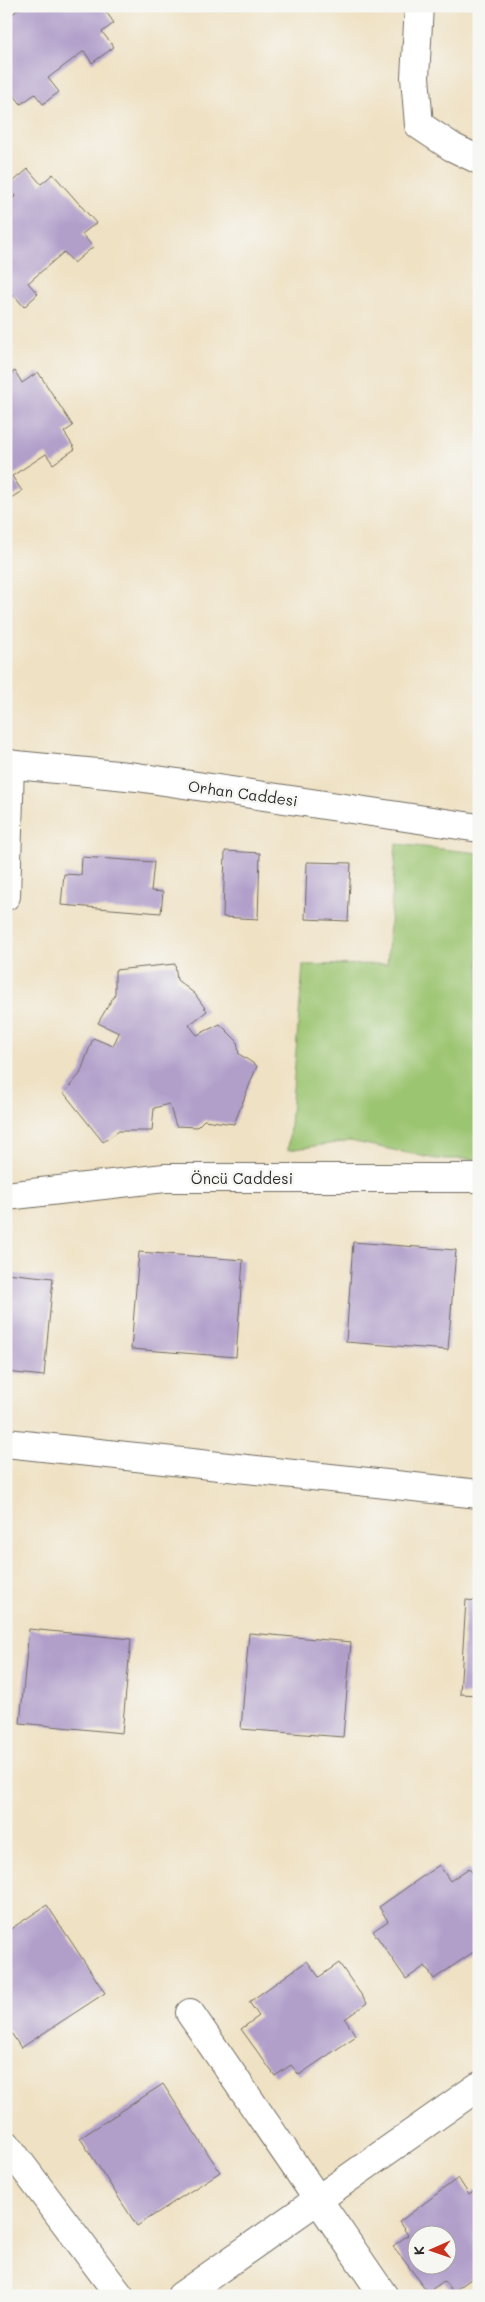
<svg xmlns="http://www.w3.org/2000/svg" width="485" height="2302" viewBox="0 0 485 2302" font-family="Mali,sans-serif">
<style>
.green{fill:#9cc571;stroke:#64784e}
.building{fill:#b19fca;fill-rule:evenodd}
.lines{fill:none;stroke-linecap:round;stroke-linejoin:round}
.street-casing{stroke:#706b60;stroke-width:30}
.secondary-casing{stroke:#706b60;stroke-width:30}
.street{stroke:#fff;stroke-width:28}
.secondary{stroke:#fff;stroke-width:28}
.labels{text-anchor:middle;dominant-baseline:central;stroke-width:5;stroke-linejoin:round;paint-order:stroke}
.street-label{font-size:15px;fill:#2b2b2b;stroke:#f6f6f2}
</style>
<rect width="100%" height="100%" fill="#f6f6f2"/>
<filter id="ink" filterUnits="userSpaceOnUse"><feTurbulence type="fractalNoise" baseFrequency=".02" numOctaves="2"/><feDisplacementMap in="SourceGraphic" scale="10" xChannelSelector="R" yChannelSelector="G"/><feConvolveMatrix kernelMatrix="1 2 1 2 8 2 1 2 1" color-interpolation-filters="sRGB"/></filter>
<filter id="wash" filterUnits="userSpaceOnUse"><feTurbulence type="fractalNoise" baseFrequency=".0096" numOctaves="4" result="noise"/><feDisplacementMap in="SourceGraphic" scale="20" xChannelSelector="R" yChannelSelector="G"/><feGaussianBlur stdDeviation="1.12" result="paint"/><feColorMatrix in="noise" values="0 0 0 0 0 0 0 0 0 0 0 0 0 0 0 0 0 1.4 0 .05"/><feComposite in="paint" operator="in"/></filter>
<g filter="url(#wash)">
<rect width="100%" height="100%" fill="#efe1c3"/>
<polygon class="green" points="396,844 479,853 479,1159 436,1159 350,1141 288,1150 303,965 387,964"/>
<g id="blocks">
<g class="building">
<polygon points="22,6 102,6 114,23 102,32 114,47 92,63 84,51 48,78 59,92 43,104 35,94 21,104 6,85 6,13 9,17"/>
<polygon points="28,169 41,184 53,174 96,223 82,234 93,247 74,263 64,252 28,283 38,294 24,307 14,295 6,302 6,204 16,196 8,186"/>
<polygon points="15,371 22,383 38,372 73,426 64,432 75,449 53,464 46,454 12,476 22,491 6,501 6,377"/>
<polygon points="225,851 260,853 258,919 223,917"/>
<polygon points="82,857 154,862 151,891 163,892 161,913 61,905 64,874 81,875"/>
<polygon points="307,862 351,863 348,921 305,919"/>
<polygon points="175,964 177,980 195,994 207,1011 189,1025 197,1035 220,1024 237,1041 239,1054 257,1066 234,1124 204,1120 197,1127 176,1126 169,1104 154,1108 152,1131 119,1131 103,1142 64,1093 80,1074 93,1038 113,1046 119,1033 98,1023 115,994 115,970"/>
<polygon points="353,1242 456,1250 448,1350 346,1342"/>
<polygon points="139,1252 243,1260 236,1357 131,1349"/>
<polygon points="6,1273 53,1278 44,1376 6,1372"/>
<polygon points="466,1600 479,1601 479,1695 460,1694"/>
<polygon points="29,1629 131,1639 122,1733 20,1723"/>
<polygon points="249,1633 351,1642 343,1737 241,1729"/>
<polygon points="439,1865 450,1881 469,1868 479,1882 479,1948 434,1979 425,1966 406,1979 373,1931 388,1921 379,1907"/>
<polygon points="47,1905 105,1993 21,2048 6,2025 6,1932"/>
<polygon points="307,1961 319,1977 339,1963 367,2003 345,2019 356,2036 299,2075 291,2065 275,2076 241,2029 259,2016 249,2002"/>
<polygon points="163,2084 220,2172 137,2226 80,2138"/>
<path d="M458,2178l11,17 10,-7v85l-26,19 -9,-11 -16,11 -35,-46 15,-11 -9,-13zM418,2234h30v30h-30z"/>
</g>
</g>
</g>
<g filter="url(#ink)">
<use href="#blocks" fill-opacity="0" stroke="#706b60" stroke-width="1"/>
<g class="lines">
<g class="street-casing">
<g id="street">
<polyline points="419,6 415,77 419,125 452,147 479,160"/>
<polyline points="6,896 10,764"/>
<polyline points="6,1443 479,1494"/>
<polyline points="190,2013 384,2296"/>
<polyline points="6,2144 120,2296"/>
<polyline points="181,2296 479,2086"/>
</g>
</g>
<g class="secondary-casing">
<g id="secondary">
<polyline points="6,764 137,777 479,828"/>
<polyline points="6,1196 165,1178 479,1178"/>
</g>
</g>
<use href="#street" class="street"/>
<use href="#secondary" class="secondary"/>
</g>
</g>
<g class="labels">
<g class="street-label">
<text transform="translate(243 793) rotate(8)">Orhan Caddesi</text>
<text x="242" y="1178">Öncü Caddesi</text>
</g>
</g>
<rect width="485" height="2302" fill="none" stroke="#f6f6f2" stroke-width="25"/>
<g transform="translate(432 2250) rotate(268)"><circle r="24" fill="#f6f6f2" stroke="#a5a5a2"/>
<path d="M0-4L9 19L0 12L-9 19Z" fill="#c8321e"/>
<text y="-8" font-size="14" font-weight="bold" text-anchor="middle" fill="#2b2b2b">K</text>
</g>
</svg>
